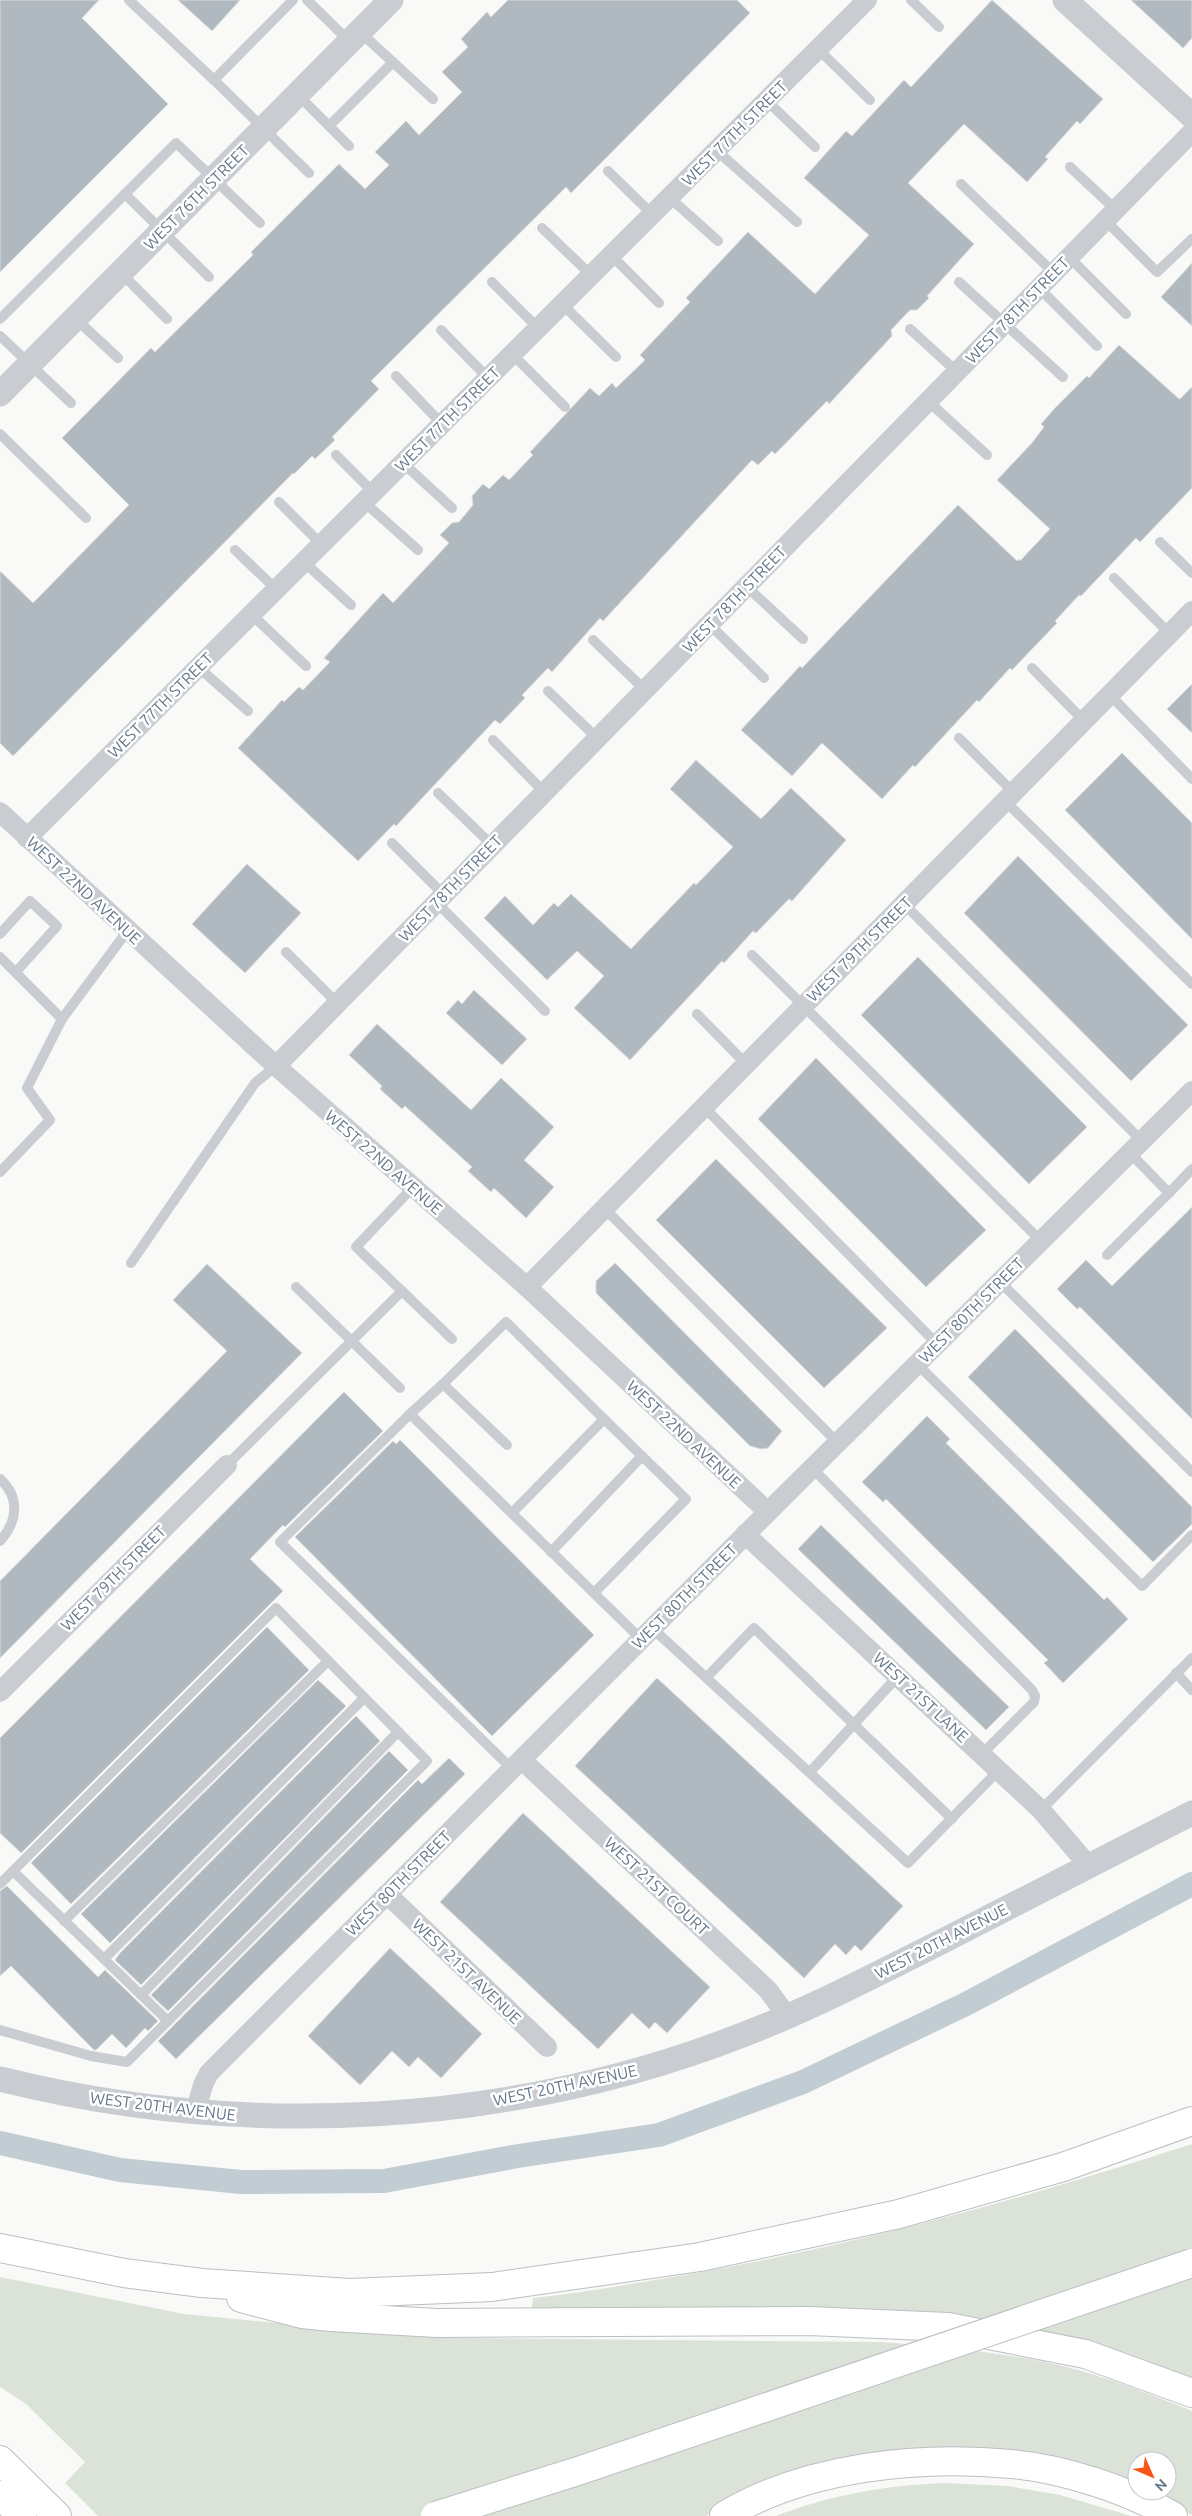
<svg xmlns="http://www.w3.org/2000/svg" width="1192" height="2516" viewBox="0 0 1192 2516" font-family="Ubuntu,sans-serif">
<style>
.green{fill:#dbe2d7}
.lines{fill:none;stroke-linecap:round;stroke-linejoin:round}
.canal{stroke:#c2cdd3;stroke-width:24}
.building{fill:#b0b9c0;stroke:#dbdbd9}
.motorway-casing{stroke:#bbbfc2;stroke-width:30}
.service{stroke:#c9cdd1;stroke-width:10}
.minor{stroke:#c9cdd1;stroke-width:20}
.tertiary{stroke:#c9cdd1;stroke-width:25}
.motorway{stroke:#fff;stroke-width:28}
.motorway-bridge-casing{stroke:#bbbfc2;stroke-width:30;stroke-linecap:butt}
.motorway-bridge{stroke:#fff;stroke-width:28}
.labels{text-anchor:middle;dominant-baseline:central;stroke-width:5;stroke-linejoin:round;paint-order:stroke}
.street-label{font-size:16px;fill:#65798b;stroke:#fff}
</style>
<rect width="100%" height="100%" fill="#f9faf7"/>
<g class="green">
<path d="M1192,2144v236l-82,-31 -62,-16 -81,-12 -435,-12 1,-11c49,-5 97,-14 146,-22 175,-30 344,-77 513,-132z"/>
<path d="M0,2277l184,37 167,16 105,8 425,4c53,4 107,9 159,19 52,10 103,30 152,50v104l-51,-24h26v-30h-30v29l-167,-35 -250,51 -14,10h-608l-33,-33 20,-21 -59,-58 -26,-17z"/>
<path d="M945,2483l62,3 53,9 71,21h-355c54,-21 111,-31 169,-33z"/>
</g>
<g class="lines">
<polyline class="canal" points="0,2143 120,2170 241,2182 384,2181 518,2156 659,2135 803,2082 966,2004 1192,1884"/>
</g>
<g class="building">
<polygon points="0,0 99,0 82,18 168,104 0,272"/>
<polygon points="178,0 240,0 212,31"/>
<polygon points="508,0 737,0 750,13 571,193 566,187 371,381 379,389 332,437 335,440 315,459 312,456 294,474 293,473 13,756 0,743 0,571 33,603 129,505 62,438 151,348 155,352 253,255 251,252 339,164 365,189 389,165 375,152 406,121 419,135 462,92 442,72 468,47 461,39 487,12 491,17"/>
<polygon points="992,0 1103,99 1080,124 1077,121 1045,157 1048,159 1027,182 964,124 908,183 974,244 927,296 929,298 917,310 910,310 891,330 892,336 829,404 827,401 775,454 772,451 758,465 752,460 603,621 600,618 552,672 548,668 522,695 525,698 500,724 495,720 396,826 394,824 358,861 238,748 282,700 284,702 299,687 303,690 330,662 324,658 383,593 393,603 449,543 440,535 452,523 459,522 473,505 472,496 483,484 489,489 503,475 509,480 533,455 530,452 590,388 599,396 612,383 616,388 645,360 640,355 690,302 686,298 748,232 815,294 869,235 804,178 846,131 852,136 904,80 911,87"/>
<polygon points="1131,0 1192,0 1192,38 1183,48"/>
<polygon points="1192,263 1192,326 1161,297"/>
<polygon points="1119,345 1178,398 1180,399 1192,387 1192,488 1140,542 1136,538 1081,596 1079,595 1055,621 1057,623 1012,670 1010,668 979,702 977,700 915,767 913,765 882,799 822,743 792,776 741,730 800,666 802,668 958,505 1017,561 1019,559 1020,561 1050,529 997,480 1032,443 1044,427 1041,424 1055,408 1087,376 1089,378"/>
<polygon points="1192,684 1192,733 1167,709"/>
<polygon points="1122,753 1192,823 1192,939 1065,810"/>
<polygon points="696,760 761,819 791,788 846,840 792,901 789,899 756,933 753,931 724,963 722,961 630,1060 574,1008 604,976 577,951 547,980 484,918 505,896 533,925 554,903 558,907 571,894 631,949 694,883 696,885 733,847 670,789"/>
<polygon points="1018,856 1188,1025 1131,1081 964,913"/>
<polygon points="247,864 301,913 245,973 192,924"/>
<polygon points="918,957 1087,1127 1029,1184 861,1015"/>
<polygon points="474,990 527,1039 502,1065 446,1013 458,1000 462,1004"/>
<polygon points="377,1024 471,1110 501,1078 554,1127 524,1160 554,1187 526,1218 494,1188 491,1192 468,1171 472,1167 405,1106 402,1109 380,1089 382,1086 349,1055"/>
<polygon points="816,1058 986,1230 926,1287 758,1119"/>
<polygon points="716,1159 887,1328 824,1388 656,1220"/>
<polygon points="1192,1207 1192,1419 1080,1307 1077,1309 1057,1289 1086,1260 1112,1286"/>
<polygon points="615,1263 782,1431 768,1448 761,1449 750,1446 596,1293 596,1281"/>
<polygon points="207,1264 302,1353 0,1658 0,1581 227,1351 173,1300"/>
<polygon points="1015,1329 1192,1507 1192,1524 1153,1562 968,1377"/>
<polygon points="344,1392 383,1431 285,1527 283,1525 250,1559 283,1591 21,1853 0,1833 0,1738"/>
<polygon points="927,1416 950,1439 946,1443 1104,1600 1107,1597 1128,1619 1063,1683 1044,1663 1048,1660 886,1499 883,1502 862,1482"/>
<polygon points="400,1440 594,1635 492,1736 295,1537 393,1441 396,1444"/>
<polygon points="821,1525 1009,1707 986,1730 798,1549"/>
<polygon points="267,1627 309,1670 71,1904 31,1863"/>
<polygon points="657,1678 903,1906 861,1951 855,1945 846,1955 835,1944 804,1978 575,1766"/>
<polygon points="318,1680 346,1706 110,1943 81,1914"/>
<polygon points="356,1716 380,1741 141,1985 115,1960 120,1953"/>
<polygon points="389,1751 408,1770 168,2011 151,1995"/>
<polygon points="449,1758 465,1774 176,2059 158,2041 418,1780 422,1784"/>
<polygon points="523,1813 710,1987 667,2033 655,2022 649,2029 632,2013 598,2049 440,1902"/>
<polygon points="7,1886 98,1977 105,1970 158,2021 148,2031 145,2028 126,2048 112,2034 96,2050 94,2050 11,1966 0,1976 0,1891"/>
<polygon points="390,1948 482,2034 441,2078 418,2057 409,2067 392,2051 360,2085 308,2036"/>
</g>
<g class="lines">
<g class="motorway-casing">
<g id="motorway">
<polyline points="0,2248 124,2273 202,2283 350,2293 492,2287 700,2257 899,2214 1063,2167 1192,2121"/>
<polyline points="241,2298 302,2314 331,2317 437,2323 809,2321 948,2327 1085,2354 1192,2393"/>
<polyline points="0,2460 57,2516"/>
<polyline points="0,2495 22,2516"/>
<path d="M724,2516c81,-49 194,-61 287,-52 50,4 118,26 162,52"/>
</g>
</g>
<g class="service">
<polyline points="129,0 214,80"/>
<polyline points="293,0 214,80 309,173"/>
<polyline points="307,0 349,41"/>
<polyline points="911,0 939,27"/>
<polyline points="360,32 433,99"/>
<polyline points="818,49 870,100"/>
<polyline points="298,95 349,146"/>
<polyline points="766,100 815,147"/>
<polyline points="329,126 393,62"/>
<polyline points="716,150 797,222"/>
<polyline points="1070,167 1116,210"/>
<polyline points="608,171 652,214"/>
<polyline points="961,184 1054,273"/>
<polyline points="125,194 209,277"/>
<polyline points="669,197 718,241"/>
<polyline points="1105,220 1157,272 1192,239"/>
<polyline points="542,228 591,275"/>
<polyline points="611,255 659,303"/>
<polyline points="1069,257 1126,314"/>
<polyline points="121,273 167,319"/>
<polyline points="492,282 538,328"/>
<polyline points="959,282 1063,377"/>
<polyline points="1039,288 1097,346"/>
<polyline points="562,304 616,357"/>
<polyline points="0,319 176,143 260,223"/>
<polyline points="76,319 118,358"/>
<polyline points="910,329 957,372"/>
<polyline points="441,330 488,378"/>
<polyline points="0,336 71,403"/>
<polyline points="512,354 565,407"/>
<polyline points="396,376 442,424"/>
<polyline points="928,401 987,455"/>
<polyline points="0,434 86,518"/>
<polyline points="336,455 373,492"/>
<polyline points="403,463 452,508"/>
<polyline points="279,502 321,544"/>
<polyline points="364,502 418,550"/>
<polyline points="1160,542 1192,573"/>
<polyline points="235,550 276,589"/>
<polyline points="304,562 351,605"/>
<polyline points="1114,578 1170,634"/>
<polyline points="746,586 803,639"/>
<polyline points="251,614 306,666"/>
<polyline points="709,624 764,678"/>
<polyline points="593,640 645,690"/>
<polyline points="198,667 248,711"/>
<polyline points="1032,668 1084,721"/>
<polyline points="548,691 597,738"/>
<polyline points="1110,695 1192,779"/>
<polyline points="959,738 1013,792"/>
<polyline points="493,740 544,792"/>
<polyline points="438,793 492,845"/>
<polyline points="1005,801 1192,984"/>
<polyline points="392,843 444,895"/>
<polyline points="436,902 545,1011"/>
<polyline points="904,904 1142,1141"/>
<polyline points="0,934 30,901 57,926 16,972"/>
<polyline points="286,952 337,1003"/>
<polyline points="752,955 1041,1241"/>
<polyline points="0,957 62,1019 27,1088 50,1120 0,1172"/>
<polyline points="697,1014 746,1064"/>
<polyline points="62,1019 128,930"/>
<polyline points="704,1107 937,1344"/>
<polyline points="1130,1153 1169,1193 1192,1169"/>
<polyline points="413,1187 356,1247 452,1339"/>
<polyline points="604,1208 838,1443"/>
<polyline points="1107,1255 1169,1193"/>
<polyline points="131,1263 255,1083 276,1066"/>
<polyline points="1000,1282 1192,1472"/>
<polyline points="296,1287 400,1388"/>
<polyline points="917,1364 1142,1586 1192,1535"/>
<polyline points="443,1384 506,1322 604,1419"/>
<polyline points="410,1414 280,1542 512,1769"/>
<polyline points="507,1445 443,1384 410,1414 641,1639"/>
<polyline points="227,1465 402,1291"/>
<polyline points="812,1468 1032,1690 1035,1696 1034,1702 982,1754"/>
<path d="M0,1479c20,18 18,42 0,62"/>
<polyline points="512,1513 604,1419 686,1499 594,1593"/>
<polyline points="551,1552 642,1456"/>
<polyline points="652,1628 908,1863 999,1770"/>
<polyline points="1176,1673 1192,1690"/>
<polyline points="707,1677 754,1628 952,1819"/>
<polyline points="810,1772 899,1675"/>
<polyline points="1041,1810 1192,1658"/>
<polyline points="13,1871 168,2021"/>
<polyline points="0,1884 276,1608 427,1761 127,2062 91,2056 0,2030"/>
<polyline points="64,1921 328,1661"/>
<polyline points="104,1959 364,1698"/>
<polyline points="141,1995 398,1732"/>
</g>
<g class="minor">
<polyline points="0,812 276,1066 527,1287 768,1512"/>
<polyline points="27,838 867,0"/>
<polyline points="276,1066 1192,132"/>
<polyline points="527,1287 1192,611"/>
<polyline points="745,1534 1041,1810 1089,1866"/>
<polyline points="0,1692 227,1465"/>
<polyline points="522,1760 768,1990 787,2016"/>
<polyline points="387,1894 547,2047"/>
<polyline points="195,2113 203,2085 209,2073 768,1512 1192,1091"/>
</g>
<g class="tertiary">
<polyline points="1065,0 1192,116"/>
<polyline points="0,394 391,0"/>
<path d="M0,2079c245,61 510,47 745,-45 67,-26 130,-59 194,-91 85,-43 169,-87 253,-130"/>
</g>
<use href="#motorway" class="motorway"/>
<g class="motorway-bridge-casing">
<polyline id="motorway-bridge" points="435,2516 578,2471 1192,2263"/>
</g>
<use href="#motorway-bridge" class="motorway-bridge"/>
</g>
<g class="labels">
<g class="street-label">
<text transform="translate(734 133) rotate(-45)">WEST 77TH STREET</text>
<text transform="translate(196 197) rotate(-45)">WEST 76TH STREET</text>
<text transform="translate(1017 310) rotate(-46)">WEST 78TH STREET</text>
<text transform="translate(447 419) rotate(-45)">WEST 77TH STREET</text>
<text transform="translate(734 599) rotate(-46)">WEST 78TH STREET</text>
<text transform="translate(160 705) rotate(-45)">WEST 77TH STREET</text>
<text transform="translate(450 888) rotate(-46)">WEST 78TH STREET</text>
<text transform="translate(84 890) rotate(43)">WEST 22ND AVENUE</text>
<text transform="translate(859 949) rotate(-45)">WEST 79TH STREET</text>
<text transform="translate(384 1162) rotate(41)">WEST 22ND AVENUE</text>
<text transform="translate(971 1310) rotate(-45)">WEST 80TH STREET</text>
<text transform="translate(684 1434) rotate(43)">WEST 22ND AVENUE</text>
<text transform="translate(113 1578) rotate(-45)">WEST 79TH STREET</text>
<text transform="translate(684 1596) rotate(-45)">WEST 80TH STREET</text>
<text transform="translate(921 1697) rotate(43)">WEST 21ST LANE</text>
<text transform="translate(398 1883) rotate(-45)">WEST 80TH STREET</text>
<text transform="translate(657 1886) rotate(43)">WEST 21ST COURT</text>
<text transform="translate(941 1941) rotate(-27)">WEST 20TH AVENUE</text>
<text transform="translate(467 1971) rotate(44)">WEST 21ST AVENUE</text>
<text transform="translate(565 2085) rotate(-12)">WEST 20TH AVENUE</text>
<text transform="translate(163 2106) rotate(7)">WEST 20TH AVENUE</text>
</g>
</g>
<g transform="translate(1152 2476) rotate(135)"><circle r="24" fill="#ffffff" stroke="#c1c9d1"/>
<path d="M0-4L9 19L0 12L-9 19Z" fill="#f6561a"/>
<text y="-8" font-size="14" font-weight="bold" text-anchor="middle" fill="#65798b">N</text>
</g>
</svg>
